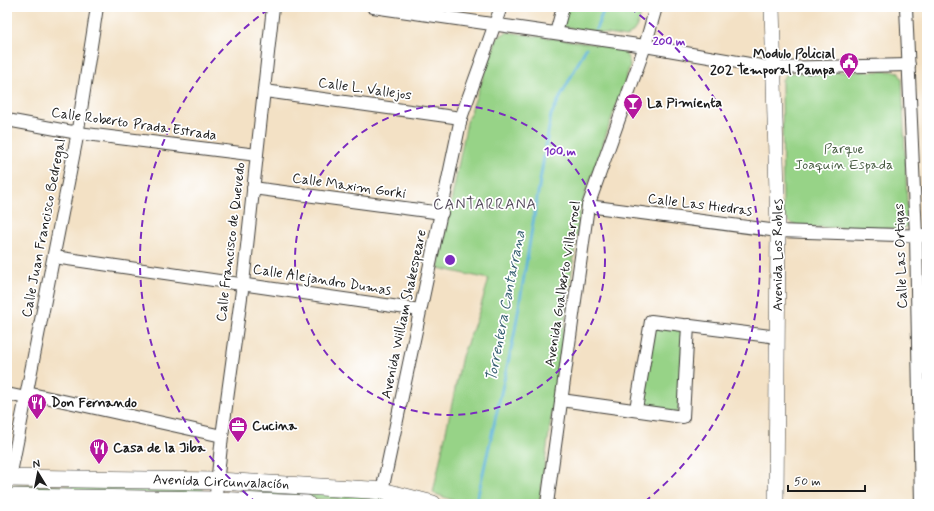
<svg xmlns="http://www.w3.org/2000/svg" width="934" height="511" viewBox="0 0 934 511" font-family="Mynerve,sans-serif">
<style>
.green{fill:#97d387;stroke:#5a7852}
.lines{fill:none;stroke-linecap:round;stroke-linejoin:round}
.stream{stroke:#5bb3d8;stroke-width:3}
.minor-casing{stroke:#3c3a35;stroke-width:14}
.major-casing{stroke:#3c3a35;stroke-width:16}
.highway-casing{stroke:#3c3a35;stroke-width:18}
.minor{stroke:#fff;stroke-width:12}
.major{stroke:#fff;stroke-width:15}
.highway{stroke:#fff;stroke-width:17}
.ring{fill:none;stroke:#7b2cbf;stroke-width:2;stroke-dasharray:7 5}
.labels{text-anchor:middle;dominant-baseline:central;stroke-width:3.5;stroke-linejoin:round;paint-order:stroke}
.poi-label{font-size:14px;font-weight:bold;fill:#1c1c1c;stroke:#fff;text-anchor:start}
.street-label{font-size:14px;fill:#1c1c1c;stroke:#fff}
.park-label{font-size:14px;fill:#475c41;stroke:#fff}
.neighbourhood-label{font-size:15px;letter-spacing:1px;fill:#554b5c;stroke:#fff}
.water-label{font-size:15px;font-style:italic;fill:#386071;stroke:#fff}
.centre{fill:#7b2cbf;stroke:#fff;stroke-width:2}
.ring-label{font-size:12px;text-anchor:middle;font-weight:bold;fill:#7b2cbf;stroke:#fff;stroke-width:3.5;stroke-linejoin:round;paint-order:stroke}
</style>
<rect width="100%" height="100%" fill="#fff"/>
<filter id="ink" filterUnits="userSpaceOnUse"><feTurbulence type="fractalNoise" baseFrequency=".025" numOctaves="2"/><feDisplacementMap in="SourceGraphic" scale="8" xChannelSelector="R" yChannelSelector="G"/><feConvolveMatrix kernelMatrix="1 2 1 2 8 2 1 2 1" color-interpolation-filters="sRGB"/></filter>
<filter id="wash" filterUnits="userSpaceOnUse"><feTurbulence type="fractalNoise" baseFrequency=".012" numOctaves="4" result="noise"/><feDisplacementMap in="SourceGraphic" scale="16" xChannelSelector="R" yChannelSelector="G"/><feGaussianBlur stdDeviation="0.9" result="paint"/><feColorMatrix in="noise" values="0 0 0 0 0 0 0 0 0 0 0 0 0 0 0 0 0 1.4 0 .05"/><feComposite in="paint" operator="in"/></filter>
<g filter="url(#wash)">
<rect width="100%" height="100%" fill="#f3e1c5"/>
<g class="green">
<path d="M565,7h78c-4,12 -5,24 -17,30l-62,-10 -3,-3z"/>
<path d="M508,32l107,15c10,4 13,8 15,19l-49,140 -42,298h-76l-30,-11 29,-137 15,-38 12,-39 -51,-11 29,-146 30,-83 4,-4z"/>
<path d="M894,71l4,1 4,7 6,147 -5,3 -102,-2c-10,-3 -15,-6 -18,-15l-1,-132 4,-5 3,-2z"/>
<polygon points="653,324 684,329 678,413 641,407"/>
<polygon points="7,485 203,487 203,494 7,492"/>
<polygon points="239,490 379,496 412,504 397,504 377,501 239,496"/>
</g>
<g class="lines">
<g class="stream">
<polyline points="596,29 605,7"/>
<polyline points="476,504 514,336 551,115 586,48"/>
</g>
</g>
</g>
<g filter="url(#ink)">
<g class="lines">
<g class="minor-casing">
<g id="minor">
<polyline points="373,7 645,46 773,68 909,65"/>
<polyline points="906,7 916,236 921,504"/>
<polyline points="556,33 563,7"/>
<polyline points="265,91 461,118"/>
<polyline points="7,120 78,133 257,155"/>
<polyline points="253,188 442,213"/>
<polyline points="588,206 778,231 927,236"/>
<polyline points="54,257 420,310"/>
<polyline points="27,393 222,436"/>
<polyline points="7,394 26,398"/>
<polyline points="561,400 683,417 688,325"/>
<polyline points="636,409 651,321 778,337"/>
<polyline points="10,478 76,142 97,7"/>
<polyline points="382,491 461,118 501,7"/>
<polyline points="215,504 222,436 243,283 273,7"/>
<polyline points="547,504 588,206 645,46 656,7"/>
</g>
</g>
<g class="major-casing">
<polyline id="major" points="772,7 778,231 776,504"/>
</g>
<g class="highway-casing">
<g id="highway">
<polyline points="7,478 218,481 370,490 382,491 433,504"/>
<polyline points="7,497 215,500 307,504"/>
</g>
</g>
<use href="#minor" class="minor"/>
<use href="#major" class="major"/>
<use href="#highway" class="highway"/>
</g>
</g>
<g class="ring">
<circle cx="450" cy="260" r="155"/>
<path d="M257 503A310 310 0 0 1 270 8M630 8A310 310 0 0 1 643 503"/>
</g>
<defs>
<g id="civic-pin" transform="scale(1)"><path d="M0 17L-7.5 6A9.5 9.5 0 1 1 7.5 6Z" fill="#b5179e" stroke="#fff"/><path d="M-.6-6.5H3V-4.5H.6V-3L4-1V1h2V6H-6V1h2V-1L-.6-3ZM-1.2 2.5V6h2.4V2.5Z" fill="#fff"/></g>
<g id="bar-pin" transform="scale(1)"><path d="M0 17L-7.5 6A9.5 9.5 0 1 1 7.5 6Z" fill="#b5179e" stroke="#fff"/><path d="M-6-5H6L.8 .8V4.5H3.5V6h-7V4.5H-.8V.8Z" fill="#fff"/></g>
<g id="restaurant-pin" transform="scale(1)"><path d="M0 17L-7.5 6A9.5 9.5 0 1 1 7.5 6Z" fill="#b5179e" stroke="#fff"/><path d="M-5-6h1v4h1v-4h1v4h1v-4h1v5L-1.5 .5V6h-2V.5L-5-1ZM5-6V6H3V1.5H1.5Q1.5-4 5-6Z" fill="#fff"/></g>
<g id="office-pin" transform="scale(1)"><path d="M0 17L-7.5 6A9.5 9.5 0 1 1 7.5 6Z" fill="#b5179e" stroke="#fff"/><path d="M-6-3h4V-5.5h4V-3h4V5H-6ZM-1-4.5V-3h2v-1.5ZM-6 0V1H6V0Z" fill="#fff"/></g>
</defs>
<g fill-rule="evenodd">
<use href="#civic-pin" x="849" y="62"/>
<use href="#bar-pin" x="633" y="103"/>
<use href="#restaurant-pin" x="37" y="403"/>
<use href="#office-pin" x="238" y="426"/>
<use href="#restaurant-pin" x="99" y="448"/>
</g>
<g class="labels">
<g class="poi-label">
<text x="835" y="54" text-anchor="end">Modulo Policial<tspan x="835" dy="16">202 Temporal Pampa</tspan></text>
<text x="647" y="103">La Pimienta</text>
<text x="51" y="403">Don Fernando</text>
<text x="252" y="426">Cucina</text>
<text x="113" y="448">Casa de la Jiba</text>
</g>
<g class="street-label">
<text transform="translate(365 89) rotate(8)">Calle L. Vallejos</text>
<text transform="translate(134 124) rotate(8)">Calle Roberto Prada Estrada</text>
<text transform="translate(349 186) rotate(8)">Calle Maxim Gorki</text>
<text transform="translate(700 205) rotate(7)">Calle Las Hiedras</text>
<text transform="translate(44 228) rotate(-79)">Calle Juan Francisco Bedregal</text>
<text transform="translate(231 242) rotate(-83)">Calle Francisco de Quevedo</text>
<text transform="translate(778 255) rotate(-90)">Avenida Los Robles</text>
<text transform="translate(901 256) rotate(-92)">Calle Las Ortigas</text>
<text transform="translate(322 280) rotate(9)">Calle Alejandro Dumas</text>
<text transform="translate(563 284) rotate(-81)">Avenida Gualberto Villarroel</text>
<text transform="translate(404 314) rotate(-78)">Avenida William Shakespeare</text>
<text transform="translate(221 482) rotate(2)">Avenida Circunvalación</text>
</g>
<g class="park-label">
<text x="844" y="149">Parque<tspan x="844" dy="16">Joaquin Espada</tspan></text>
</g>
<g class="neighbourhood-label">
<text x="485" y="205">CANTARRANA</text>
</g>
<g class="water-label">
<text transform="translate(506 306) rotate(-79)">Torrentera Cantarrana</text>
</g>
</g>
<circle cx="450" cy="260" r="6" class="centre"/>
<g class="ring-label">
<text x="669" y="45">200 m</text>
<text x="560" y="155">100 m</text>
</g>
<rect width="934" height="511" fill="none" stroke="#fff" stroke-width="24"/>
<g transform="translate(38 473) rotate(350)" stroke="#ffffff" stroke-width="3" paint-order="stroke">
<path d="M0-3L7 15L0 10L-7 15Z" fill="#1c1c1c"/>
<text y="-6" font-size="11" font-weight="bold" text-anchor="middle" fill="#1c1c1c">N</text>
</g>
<path d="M788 485v6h77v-6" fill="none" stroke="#1c1c1c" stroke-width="2"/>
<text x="794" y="485" font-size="12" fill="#1c1c1c" stroke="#ffffff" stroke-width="3" paint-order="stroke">50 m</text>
</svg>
